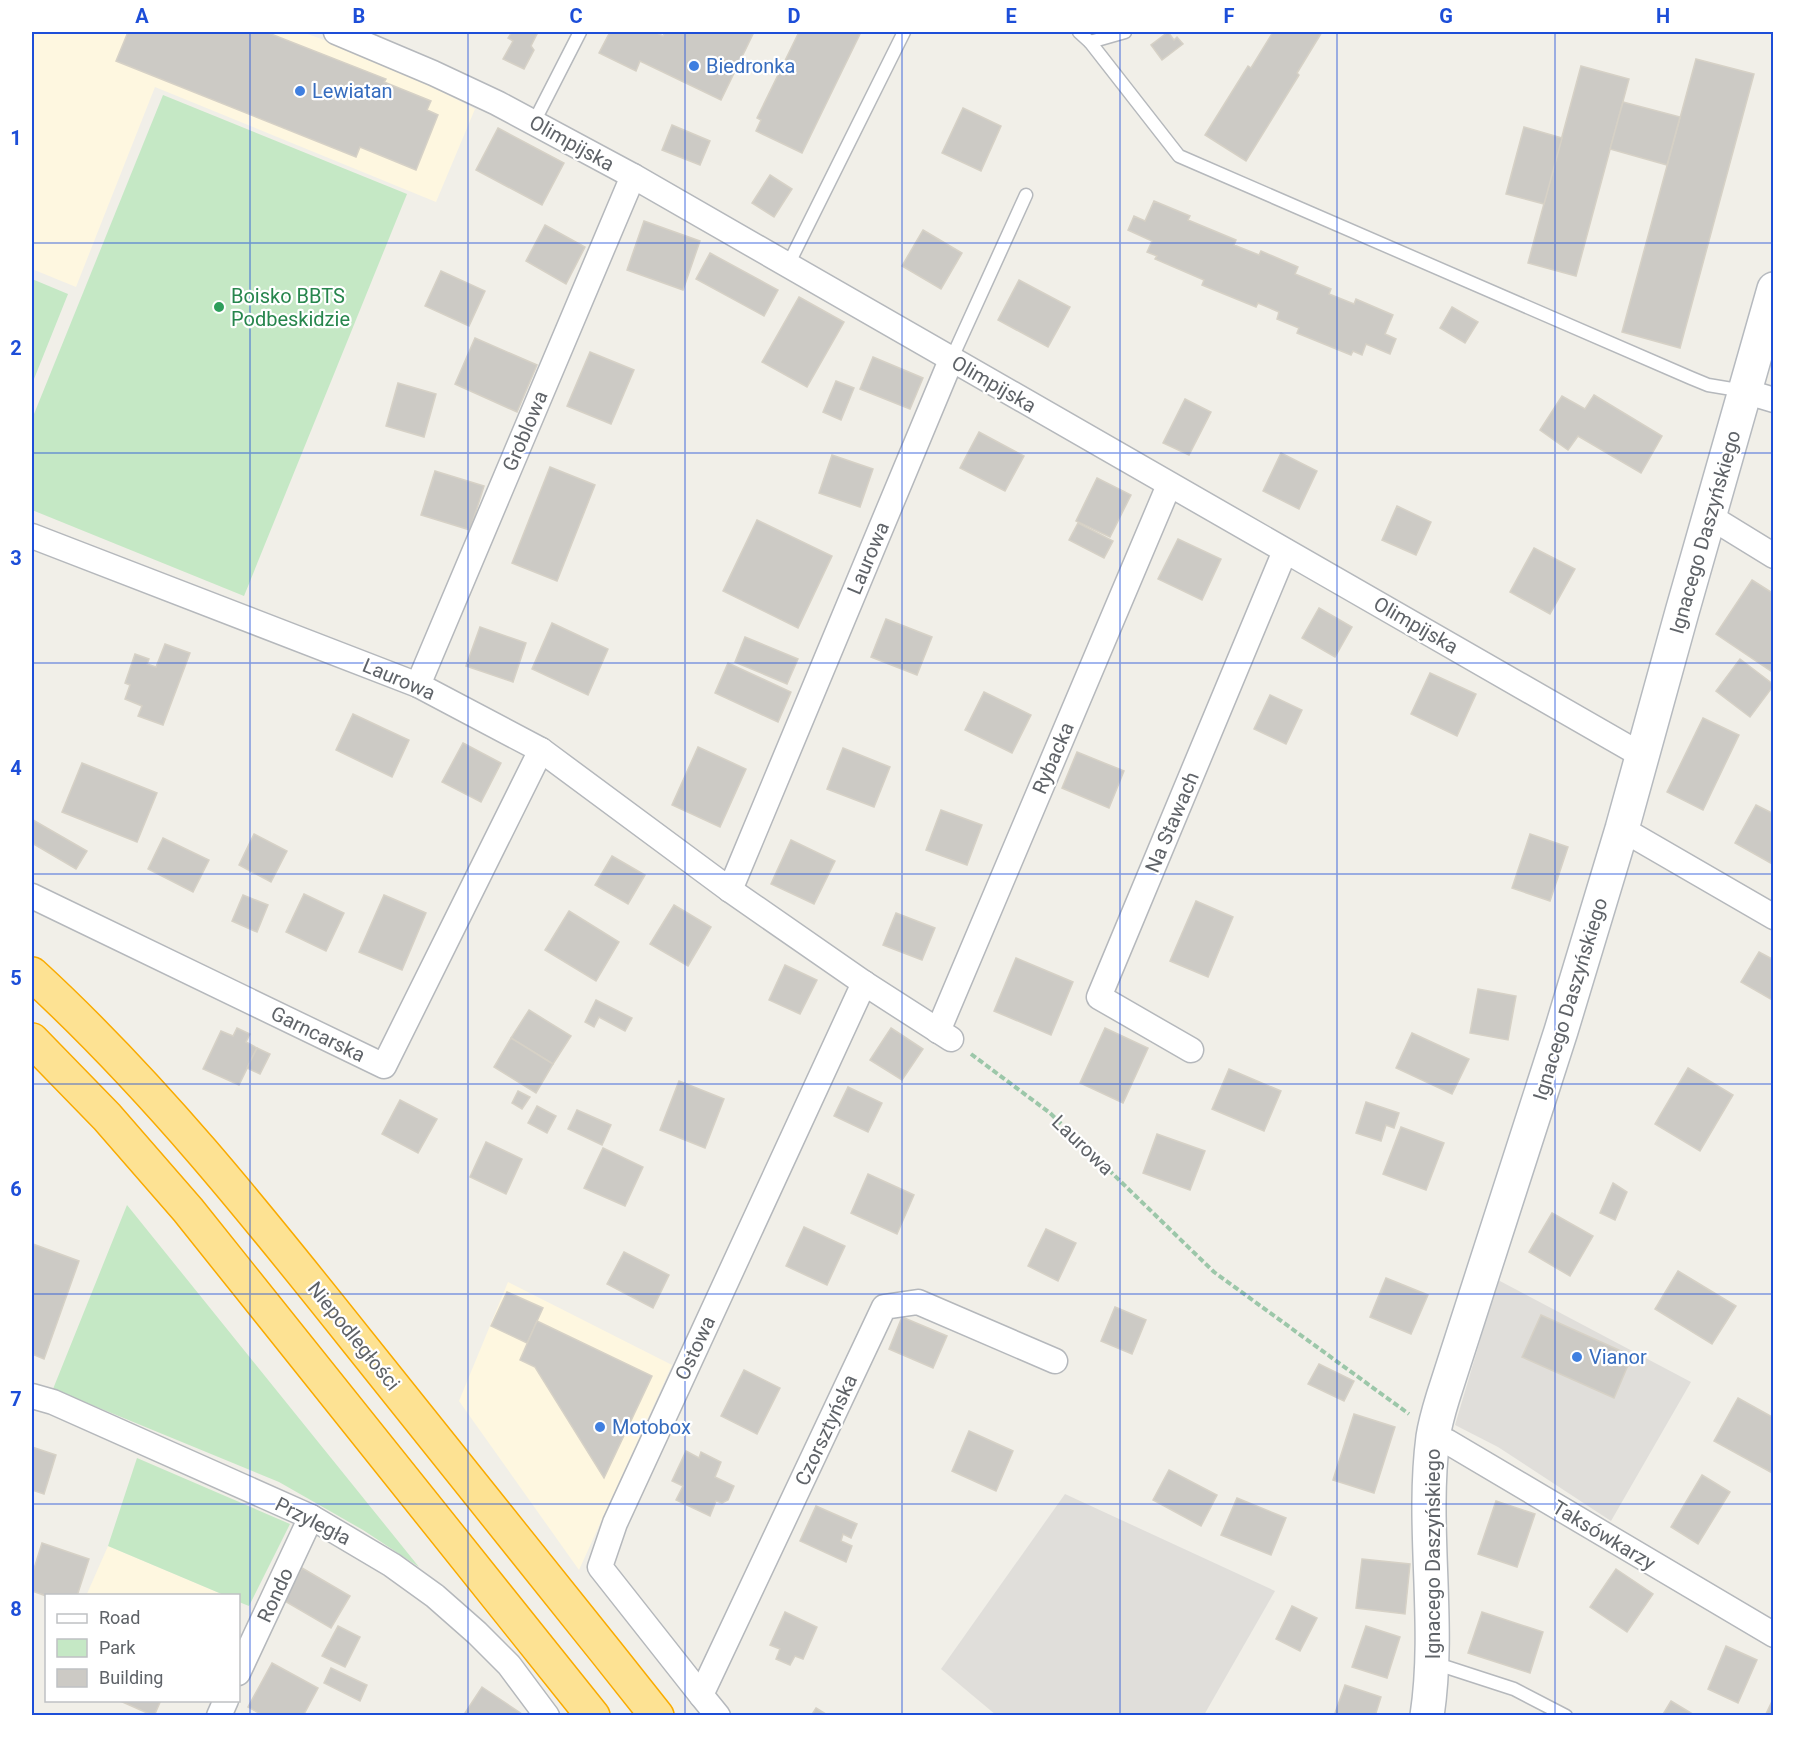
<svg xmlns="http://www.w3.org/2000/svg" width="1805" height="1747" viewBox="0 0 1805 1747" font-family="Roboto,sans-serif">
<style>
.commercial{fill:#fef7e0}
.industrial{fill:#e0deda}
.green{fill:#c5e8c5}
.building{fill:#cccac5;stroke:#d6d1c6;stroke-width:1.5}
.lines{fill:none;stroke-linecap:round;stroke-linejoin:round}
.lane-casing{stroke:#b5b8bc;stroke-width:15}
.street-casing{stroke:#b5b8bc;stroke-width:27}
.secondary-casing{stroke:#b6babf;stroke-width:36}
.highway-casing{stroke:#f9ab00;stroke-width:36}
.path{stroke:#9cc7a9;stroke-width:4;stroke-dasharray:6 3;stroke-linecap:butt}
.lane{stroke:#fff;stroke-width:12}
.street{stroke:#fff;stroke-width:24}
.secondary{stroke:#fff;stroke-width:33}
.highway{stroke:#fde293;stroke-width:33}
.grid{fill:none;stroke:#1d4ed8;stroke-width:1.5;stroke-opacity:0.55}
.shop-dot{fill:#3f7fe0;stroke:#fff;stroke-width:2}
.leisure-dot{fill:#2e9e5b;stroke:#fff;stroke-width:2}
.labels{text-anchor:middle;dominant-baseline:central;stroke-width:4.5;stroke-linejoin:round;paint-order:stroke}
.shop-label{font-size:20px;fill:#366cbe;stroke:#fff;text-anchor:start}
.street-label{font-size:20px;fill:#5f6368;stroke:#fff}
.leisure-label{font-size:20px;fill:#27864d;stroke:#fff;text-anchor:start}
.neatline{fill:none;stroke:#1d4ed8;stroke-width:2}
.grid-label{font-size:20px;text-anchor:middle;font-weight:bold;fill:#1d4ed8}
</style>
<rect width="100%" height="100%" fill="#f1efe8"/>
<g class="commercial">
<polygon points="32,32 302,32 382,61 475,109 436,202 155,87 76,287 32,269"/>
<polygon points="508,1282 672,1365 579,1570 459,1401"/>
<polygon points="108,1546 224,1595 86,1596"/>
</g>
<g class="industrial">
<polygon points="1498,1280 1691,1382 1611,1521 1498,1447 1455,1425"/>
<polygon points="1065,1494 1275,1591 1204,1715 996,1715 941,1669"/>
</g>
<g class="green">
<polygon points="163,95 407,194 244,596 32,510 32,419"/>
<polygon points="32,279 68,294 32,384"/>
<polygon points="127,1205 419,1567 363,1530 279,1482 53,1389"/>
<polygon points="137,1458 290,1524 249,1606 239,1602 238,1596 224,1595 108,1546"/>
</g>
<g class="building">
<polygon points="128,32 266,32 386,79 384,82 431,101 427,110 438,115 416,170 360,147 356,157 116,61"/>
<polygon points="512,32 538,32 531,46 534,50 524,69 503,59 513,41 508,38"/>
<polygon points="610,32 655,32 663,36 665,32 754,32 721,100 640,61 636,71 599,53"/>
<polygon points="799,32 861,32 802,153 756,131 761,120 757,118"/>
<polygon points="1168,32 1174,40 1177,37 1183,44 1162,60 1151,45"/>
<polygon points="1273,32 1322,32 1297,73 1299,75 1246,161 1205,135 1248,66 1251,68"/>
<polygon points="1696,59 1754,74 1680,348 1622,332"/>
<polygon points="1581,66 1629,79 1576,276 1528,263"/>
<polygon points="1623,102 1680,117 1667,165 1610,149"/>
<polygon points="963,108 1001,126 981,171 942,153"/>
<polygon points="672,125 710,141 700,165 662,150"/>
<polygon points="1524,127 1562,138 1544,204 1506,194"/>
<polygon points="498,128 564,163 542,205 476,170"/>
<polygon points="770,175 792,189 774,217 752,203"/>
<polygon points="1154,201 1190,216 1188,220 1236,240 1234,245 1259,255 1261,251 1298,267 1295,274 1331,289 1329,294 1354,304 1356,299 1393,315 1385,334 1396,339 1390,354 1366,344 1362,355 1353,351 1351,355 1297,333 1299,328 1277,319 1279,312 1258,303 1256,307 1202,285 1204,280 1155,259 1157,256 1147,252 1152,241 1128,230 1134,216 1145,221"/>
<polygon points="644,221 700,241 683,290 627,270"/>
<polygon points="545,225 585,247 566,284 526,261"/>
<polygon points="923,230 962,253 941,289 902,266"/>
<polygon points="710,253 778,290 764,316 696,279"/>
<polygon points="441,271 485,291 469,326 425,306"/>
<polygon points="1019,280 1070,307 1048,347 998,320"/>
<polygon points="799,297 844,322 807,387 762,362"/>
<polygon points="1452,307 1478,322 1465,343 1440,328"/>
<polygon points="475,338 537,365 517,412 455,384"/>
<polygon points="590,352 634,370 611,424 567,406"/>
<polygon points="873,357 923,378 910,409 860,389"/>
<polygon points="836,381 854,388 841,420 823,412"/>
<polygon points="398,383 436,394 424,437 386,426"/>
<polygon points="1594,395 1662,436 1641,473 1578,436 1568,450 1540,430 1562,396 1585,409"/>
<polygon points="1185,399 1211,412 1189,455 1163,443"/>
<polygon points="979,432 1024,456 1005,491 960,468"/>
<polygon points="1281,453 1317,471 1299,509 1263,491"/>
<polygon points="832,455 873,469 860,507 819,493"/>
<polygon points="550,467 595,485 557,581 512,563"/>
<polygon points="435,471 484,486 470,530 421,515"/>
<polygon points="1097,478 1131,495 1110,537 1076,521"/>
<polygon points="1397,506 1431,522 1416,555 1382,540"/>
<polygon points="757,520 832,556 798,628 723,591"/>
<polygon points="1078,523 1113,541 1104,558 1069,540"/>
<polygon points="1178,539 1221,559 1202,600 1158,579"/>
<polygon points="1534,548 1575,569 1550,614 1510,592"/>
<polygon points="1752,580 1774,594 1774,673 1716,634"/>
<polygon points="1319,608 1352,627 1335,657 1302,638"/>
<polygon points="886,619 932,637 917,675 871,657"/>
<polygon points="552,623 608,649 588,695 532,669"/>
<polygon points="480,627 526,643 513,682 466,666"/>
<polygon points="745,637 798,659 787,684 735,662"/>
<polygon points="165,644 190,653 163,725 138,716 142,706 125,699 130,685 125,683 135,654 149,659 147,664 156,667"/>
<polygon points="1740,659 1774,685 1750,717 1716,691"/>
<polygon points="728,663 791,692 778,722 715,693"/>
<polygon points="1430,673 1476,694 1457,736 1411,714"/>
<polygon points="984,692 1031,715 1012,753 965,730"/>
<polygon points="1270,695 1302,710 1286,744 1254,729"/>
<polygon points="353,714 409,740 392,777 336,750"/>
<polygon points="1703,718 1739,735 1703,810 1667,792"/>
<polygon points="463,743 501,763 481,802 442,782"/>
<polygon points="698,747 746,769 720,827 672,805"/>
<polygon points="843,748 890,767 874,807 827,789"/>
<polygon points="1077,752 1124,771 1109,808 1062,788"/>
<polygon points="82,763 157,793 137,842 62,812"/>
<polygon points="1756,805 1774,814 1774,865 1735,843"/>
<polygon points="941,810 982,825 967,865 926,850"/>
<polygon points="33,820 87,851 76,869 32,843"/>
<polygon points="254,834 287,851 271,882 239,865"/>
<polygon points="1530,834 1568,847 1550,901 1512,888"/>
<polygon points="163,838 209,860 193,892 148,869"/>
<polygon points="791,840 835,861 814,904 771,884"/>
<polygon points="612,856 645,875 628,904 595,885"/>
<polygon points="304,894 344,913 326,951 286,932"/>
<polygon points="243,895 268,905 257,932 232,921"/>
<polygon points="384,895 426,913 402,970 359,952"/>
<polygon points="1196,901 1233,917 1208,977 1170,961"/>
<polygon points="674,905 711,927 688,966 650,944"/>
<polygon points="569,911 619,942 596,981 545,950"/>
<polygon points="896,913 935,928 922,960 883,945"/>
<polygon points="1759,952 1774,960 1774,1001 1741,982"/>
<polygon points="1016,958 1073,982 1051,1035 994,1011"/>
<polygon points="785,965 817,980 800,1014 769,1000"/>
<polygon points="1478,989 1516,996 1508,1040 1470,1033"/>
<polygon points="596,1000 632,1018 625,1031 599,1017 594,1027 585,1022"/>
<polygon points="529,1010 571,1036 553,1064 511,1038"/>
<polygon points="237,1028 250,1034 246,1042 257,1048 239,1085 203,1069 221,1031 233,1036"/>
<polygon points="891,1028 923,1049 902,1080 870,1060"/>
<polygon points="1105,1028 1148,1048 1123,1103 1080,1083"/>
<polygon points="1412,1033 1469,1059 1452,1094 1396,1068"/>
<polygon points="511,1038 553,1064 536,1093 494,1067"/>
<polygon points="257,1048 270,1054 260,1074 247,1068"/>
<polygon points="1688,1068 1733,1095 1700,1151 1655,1124"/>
<polygon points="1229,1069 1281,1091 1264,1131 1212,1109"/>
<polygon points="679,1081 724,1099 705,1148 660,1130"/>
<polygon points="848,1087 882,1103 868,1132 834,1116"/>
<polygon points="518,1091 530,1097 522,1109 512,1103"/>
<polygon points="400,1100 437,1119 418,1153 382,1134"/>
<polygon points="1366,1102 1399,1113 1394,1128 1386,1125 1381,1141 1356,1133"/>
<polygon points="537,1106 556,1116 547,1133 528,1123"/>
<polygon points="577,1110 611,1125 602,1145 568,1129"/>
<polygon points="1401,1127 1444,1143 1426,1190 1383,1174"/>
<polygon points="1157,1134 1205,1151 1190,1190 1143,1173"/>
<polygon points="486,1142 522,1159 506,1194 470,1177"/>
<polygon points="603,1148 643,1167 625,1206 584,1188"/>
<polygon points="868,1174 914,1195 897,1234 851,1213"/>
<polygon points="1613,1183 1627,1192 1615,1220 1600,1213"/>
<polygon points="1552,1213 1593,1236 1570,1276 1529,1252"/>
<polygon points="804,1227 845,1246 827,1285 786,1266"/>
<polygon points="1046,1229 1076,1243 1058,1281 1028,1266"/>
<polygon points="33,1244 79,1261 44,1359 32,1354 32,1249"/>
<polygon points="624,1252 669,1275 653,1308 607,1284"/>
<polygon points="1678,1271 1736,1306 1712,1344 1655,1309"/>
<polygon points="1386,1278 1428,1295 1411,1334 1370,1317"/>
<polygon points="507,1292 543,1308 527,1343 491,1326"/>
<polygon points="1115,1307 1146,1320 1132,1354 1101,1341"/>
<polygon points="1541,1315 1632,1356 1614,1398 1522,1357"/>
<polygon points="902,1317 947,1336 933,1368 889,1349"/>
<polygon points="537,1321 652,1376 604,1478 535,1367 520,1360"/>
<polygon points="1319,1364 1354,1381 1344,1401 1308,1384"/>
<polygon points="744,1370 780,1388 757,1434 721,1416"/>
<polygon points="1738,1398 1774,1418 1774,1474 1714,1441"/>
<polygon points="1354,1414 1395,1427 1374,1493 1333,1480"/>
<polygon points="969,1431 1013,1451 996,1491 952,1471"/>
<polygon points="32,1447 56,1455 44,1494 32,1490"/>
<polygon points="686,1451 699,1458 701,1452 721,1462 715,1477 734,1486 728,1500 722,1503 716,1501 710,1516 676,1500 683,1486 672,1481"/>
<polygon points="1169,1470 1217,1495 1201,1526 1153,1500"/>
<polygon points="1702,1475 1730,1492 1698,1544 1671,1527"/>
<polygon points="1237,1498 1286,1518 1271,1555 1221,1535"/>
<polygon points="1496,1501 1535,1514 1517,1567 1478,1554"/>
<polygon points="816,1506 857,1524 851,1538 843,1534 841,1541 852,1546 846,1562 800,1541"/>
<polygon points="42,1543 89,1559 77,1596 46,1596 32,1591 32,1575"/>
<polygon points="1362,1559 1410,1564 1405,1614 1356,1608"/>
<polygon points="302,1568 350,1596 331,1628 283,1600"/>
<polygon points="1616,1569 1653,1594 1627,1632 1590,1607"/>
<polygon points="1292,1606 1317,1618 1300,1651 1276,1639"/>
<polygon points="785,1612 817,1627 803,1659 795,1656 790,1665 776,1659 780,1649 770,1645"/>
<polygon points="1482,1612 1543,1632 1530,1673 1468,1653"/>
<polygon points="338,1626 360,1637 345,1667 322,1656"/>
<polygon points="1366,1626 1400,1637 1387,1678 1352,1667"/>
<polygon points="1726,1646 1757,1660 1738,1703 1708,1689"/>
<polygon points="272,1663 318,1688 303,1716 264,1716 248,1707"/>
<polygon points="331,1668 367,1685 360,1701 324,1683"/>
<polygon points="1345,1685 1381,1697 1375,1716 1334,1716"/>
<polygon points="482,1687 525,1716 463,1716"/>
<polygon points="1774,1697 1774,1716 1765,1716"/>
<polygon points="118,1700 161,1700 154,1716"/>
<polygon points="1671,1701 1696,1716 1662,1716"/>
<polygon points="816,1708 829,1716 811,1716"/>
</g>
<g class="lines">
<g class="lane-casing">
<g id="lane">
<polyline points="1079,32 1090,42 1179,156 1691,378 1708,385 1744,391"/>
<polyline points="1090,42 1125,32"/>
<polyline points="534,122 580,32"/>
<polyline points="788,265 904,32"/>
<polyline points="951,360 1026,195"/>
<polyline points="1434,1663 1514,1689 1566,1716"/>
</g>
</g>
<g class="street-casing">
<g id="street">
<polyline points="336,32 433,73 497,103 633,176 1643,756"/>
<polyline points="1744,391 1774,400"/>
<polyline points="1709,516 1774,556"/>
<polyline points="32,536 418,685 541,750 730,890 864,983 951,1039"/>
<polyline points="418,685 633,176"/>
<polyline points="1622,829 1774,917"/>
<polyline points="730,890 951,360"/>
<polyline points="32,896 384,1066 541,750"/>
<polyline points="938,1031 1169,485"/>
<polyline points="1191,1050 1099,997 1285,551"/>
<polyline points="32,1396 53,1402 311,1517 392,1565 435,1596 477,1633 509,1665 547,1716"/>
<polyline points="1433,1435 1448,1442 1774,1635"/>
<polyline points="238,1673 311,1517"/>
<polyline points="701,1695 600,1567 615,1523 864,983"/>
<polyline points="219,1716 226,1700"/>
<polyline points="718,1716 701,1695 884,1307 918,1302 1055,1361"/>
</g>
</g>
<g class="secondary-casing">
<path id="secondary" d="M1427,1716c14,-93 -6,-187 6,-279 2,-13 6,-27 10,-40l118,-366 61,-202 60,-217 92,-323"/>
</g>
<g class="highway-casing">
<g id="highway">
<path d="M32,974c121,111 224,240 326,368 100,125 200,249 299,374"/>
<polyline points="32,1040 107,1117 188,1210 593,1716"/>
</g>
</g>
<polyline class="path" points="971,1054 1050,1113 1214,1272 1409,1414"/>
<use href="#lane" class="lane"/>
<use href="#street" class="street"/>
<use href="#secondary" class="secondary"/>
<use href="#highway" class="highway"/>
</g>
<path class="grid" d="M250,32v1684M468,32v1684M685,32v1684M902,32v1684M1120,32v1684M1337,32v1684M1555,32v1684M32,243h1742M32,453h1742M32,663h1742M32,874h1742M32,1084h1742M32,1294h1742M32,1504h1742"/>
<g class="shop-dot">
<circle cx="694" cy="66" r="6"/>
<circle cx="300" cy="91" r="6"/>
<circle cx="1577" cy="1357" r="6"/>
<circle cx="600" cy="1427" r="6"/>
</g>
<circle class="leisure-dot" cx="219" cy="307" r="6"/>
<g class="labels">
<g class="shop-label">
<text x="706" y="66">Biedronka</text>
<text x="312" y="91">Lewiatan</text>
<text x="1589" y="1357">Vianor</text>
<text x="612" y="1427">Motobox</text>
</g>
<g class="street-label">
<text transform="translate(572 143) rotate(29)">Olimpijska</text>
<text transform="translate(994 384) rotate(30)">Olimpijska</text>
<text transform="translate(525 431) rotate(-67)">Groblowa</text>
<text transform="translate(1705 532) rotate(-74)">Ignacego Daszyńskiego</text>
<text transform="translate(868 558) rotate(-67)">Laurowa</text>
<text transform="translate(1416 625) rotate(30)">Olimpijska</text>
<text transform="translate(399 679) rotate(23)">Laurowa</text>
<text transform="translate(1053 758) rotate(-67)">Rybacka</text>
<text transform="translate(1172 822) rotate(-67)">Na Stawach</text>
<text transform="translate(1570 999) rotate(-73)">Ignacego Daszyńskiego</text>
<text transform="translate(318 1034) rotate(26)">Garncarska</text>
<text transform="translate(1083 1145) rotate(44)">Laurowa</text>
<text transform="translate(354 1336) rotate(51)">Niepodległości</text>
<text transform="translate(695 1348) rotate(-65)">Ostowa</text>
<text transform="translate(826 1430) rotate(-65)">Czorsztyńska</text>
<text transform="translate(313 1521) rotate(27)">Przyległa</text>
<text transform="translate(1604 1535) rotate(31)">Taksówkarzy</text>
<text transform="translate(1433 1554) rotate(-90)">Ignacego Daszyńskiego</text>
<text transform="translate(275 1595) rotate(-65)">Rondo</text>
</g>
<g class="leisure-label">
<text x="231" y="296">Boisko BBTS<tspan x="231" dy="23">Podbeskidzie</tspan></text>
</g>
</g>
<rect width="1805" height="1747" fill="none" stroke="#ffffff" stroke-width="66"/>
<rect x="45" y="1594" width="195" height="108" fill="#ffffff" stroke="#bfc1c3" stroke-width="1.5"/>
<rect x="57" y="1614" width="30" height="9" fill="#ffffff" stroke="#bfc1c3" stroke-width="1.5"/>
<text x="99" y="1624" font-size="18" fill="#5f6368">Road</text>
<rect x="57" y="1639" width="30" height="18" fill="#c5e8c5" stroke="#bfc1c3" stroke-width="1.5"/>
<text x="99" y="1654" font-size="18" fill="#5f6368">Park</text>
<rect x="57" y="1669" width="30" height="18" fill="#cccac5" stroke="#bfc1c3" stroke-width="1.5"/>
<text x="99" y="1684" font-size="18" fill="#5f6368">Building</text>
<rect x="33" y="33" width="1739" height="1681" class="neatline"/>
<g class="grid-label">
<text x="142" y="23">A</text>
<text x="359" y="23">B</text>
<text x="576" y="23">C</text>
<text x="794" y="23">D</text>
<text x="1011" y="23">E</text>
<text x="1229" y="23">F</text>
<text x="1446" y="23">G</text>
<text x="1663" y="23">H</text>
<text x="16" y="145">1</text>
<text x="16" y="355">2</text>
<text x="16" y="565">3</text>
<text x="16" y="775">4</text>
<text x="16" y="985">5</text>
<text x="16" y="1196">6</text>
<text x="16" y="1406">7</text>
<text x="16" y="1616">8</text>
</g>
</svg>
